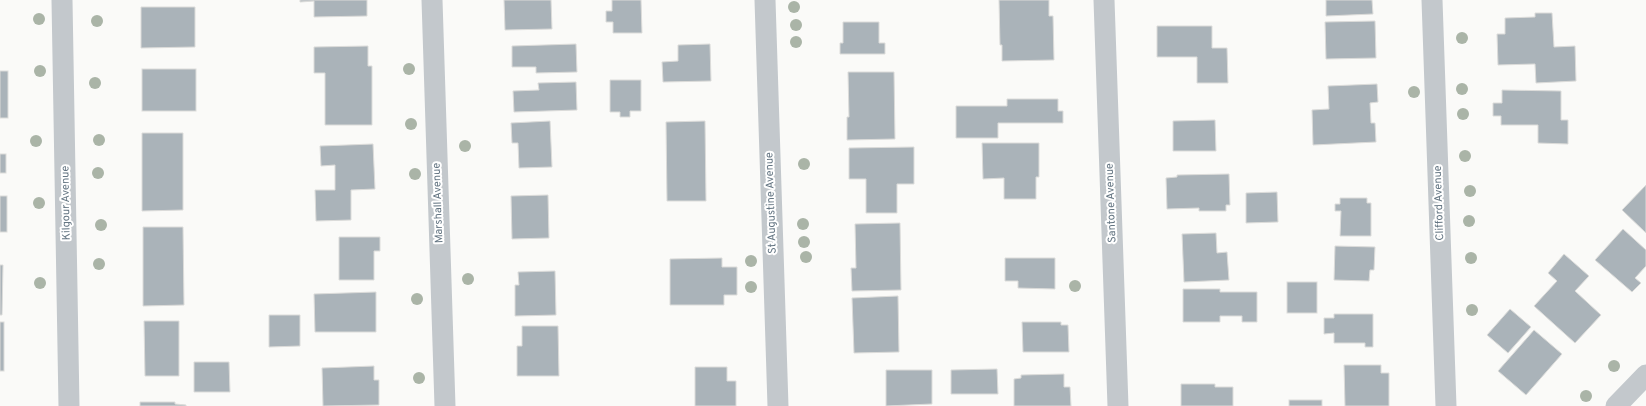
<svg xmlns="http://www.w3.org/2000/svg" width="1646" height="406" viewBox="0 0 1646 406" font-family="Overpass,sans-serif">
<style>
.building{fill:#aab3b9;stroke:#dcdcda}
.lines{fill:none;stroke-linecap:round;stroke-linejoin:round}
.minor{stroke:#c3c8cc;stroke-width:21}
.tree{fill:#aab4a7}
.labels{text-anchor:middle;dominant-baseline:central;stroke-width:4;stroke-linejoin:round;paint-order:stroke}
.street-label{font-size:11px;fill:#657683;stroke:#fff}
</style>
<rect width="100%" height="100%" fill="#fafaf8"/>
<g class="building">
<polygon points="300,0 367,0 367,16 314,17 314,1 300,2"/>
<polygon points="504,0 551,0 552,29 505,30"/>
<polygon points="612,0 641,0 642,33 613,33 613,22 606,22 606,11 612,11"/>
<polygon points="999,0 1049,0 1049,16 1053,16 1054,60 1002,61 1002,45 1000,45"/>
<polygon points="1326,0 1372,0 1373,14 1326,16"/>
<polygon points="141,7 195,7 195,47 141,48"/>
<polygon points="1535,13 1552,13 1554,47 1575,46 1576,81 1536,83 1535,64 1498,65 1497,34 1505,34 1505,18 1535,17"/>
<polygon points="1375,21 1376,58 1326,59 1325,22"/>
<polygon points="843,22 879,22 879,43 885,43 885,54 840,54 840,43 843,43"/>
<polygon points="1157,26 1212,26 1212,48 1227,48 1228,83 1197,83 1197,57 1157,57"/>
<polygon points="576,44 577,72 536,73 536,67 512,67 512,46"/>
<polygon points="710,44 711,81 663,82 662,62 678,61 678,45"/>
<polygon points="368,46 368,66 372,66 372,125 325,125 325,73 314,73 314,47"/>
<rect x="142" y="69" width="54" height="42"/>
<rect x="0" y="71" width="8" height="47"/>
<polygon points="848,72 894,72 895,139 847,140 847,117 849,117"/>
<polygon points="610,80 641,80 641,111 630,111 630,117 620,117 620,112 610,112"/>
<polygon points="576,82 577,110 514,112 513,91 539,90 538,83"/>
<polygon points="1377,84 1378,102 1370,103 1371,123 1375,123 1376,142 1313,145 1312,110 1329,109 1328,86"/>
<polygon points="1502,90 1561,91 1561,120 1568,120 1568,144 1538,143 1538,125 1501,125 1501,116 1493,116 1493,103 1502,103"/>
<polygon points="1007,99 1058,99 1058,111 1063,111 1063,123 998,123 998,138 956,138 956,106 1007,106"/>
<polygon points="1215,120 1216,151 1173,151 1173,121"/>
<polygon points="550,121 552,167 519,168 518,143 512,143 511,123"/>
<polygon points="705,121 706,201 667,201 666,122"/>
<polygon points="142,133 183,133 183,210 142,211"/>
<polygon points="982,143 1039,143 1039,177 1036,177 1036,199 1004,199 1004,178 983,179"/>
<polygon points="373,144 375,189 351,190 351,220 316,221 315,190 335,190 335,165 321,166 320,146"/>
<polygon points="914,147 914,184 897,184 897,213 866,213 866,179 849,179 849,148"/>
<rect x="0" y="154" width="6" height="19"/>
<polygon points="1229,174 1230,205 1226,205 1226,211 1199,211 1199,208 1167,209 1166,178 1177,177 1177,175"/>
<polygon points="1646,185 1646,233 1622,210"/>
<polygon points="1277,192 1278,222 1246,223 1246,193"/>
<polygon points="548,195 549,238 512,239 511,196"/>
<rect x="0" y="196" width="7" height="36"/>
<polygon points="1340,198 1367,198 1367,203 1371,203 1371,236 1340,236 1341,211 1335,211 1335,204 1340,204"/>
<polygon points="900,223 901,290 852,291 851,268 856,268 855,224"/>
<polygon points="143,227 183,227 184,305 143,306"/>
<polygon points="1623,229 1646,250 1646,266 1635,278 1641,283 1632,292 1595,260"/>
<polygon points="1216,233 1217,253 1227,252 1229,280 1184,282 1182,234"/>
<polygon points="339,237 380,237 380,251 374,251 374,280 339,280"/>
<polygon points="1335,246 1375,247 1374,270 1370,270 1369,281 1334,280"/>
<polygon points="1564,254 1589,276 1575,291 1601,315 1575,343 1534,306 1557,281 1548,273"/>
<polygon points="722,258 722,267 737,267 737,295 724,295 724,305 670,305 670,259"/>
<polygon points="1005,258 1055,258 1055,289 1018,288 1018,281 1005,281"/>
<polygon points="0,265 3,265 2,315 0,315"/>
<polygon points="555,271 556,315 515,316 515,285 519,285 518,272"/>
<rect x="1287" y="282" width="30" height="31"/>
<polygon points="1183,289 1220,289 1220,292 1257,292 1257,322 1242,322 1242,316 1220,316 1220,322 1183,322"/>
<polygon points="376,292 376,332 315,332 314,294"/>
<polygon points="898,296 899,352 854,353 852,298"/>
<polygon points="1510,309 1531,327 1508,353 1487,335"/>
<polygon points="1334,314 1373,314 1373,347 1365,347 1365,343 1334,343 1334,333 1324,334 1324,318 1334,318"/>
<polygon points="269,315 300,315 300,346 269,347"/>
<polygon points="144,321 179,321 179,376 145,376"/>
<rect x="0" y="322" width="4" height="49"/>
<polygon points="1022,322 1061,322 1061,325 1068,325 1069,352 1023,352"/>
<polygon points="522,326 558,326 559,376 517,376 517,346 522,346"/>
<polygon points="1534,330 1562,354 1526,395 1498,371"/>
<polygon points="194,362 229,362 230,392 194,392"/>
<polygon points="1344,365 1381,365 1381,373 1389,373 1389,406 1345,406"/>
<polygon points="374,366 374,380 379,380 379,405 323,406 322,368"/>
<polygon points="695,367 727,367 727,381 736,381 736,406 695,406"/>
<polygon points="997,369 998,394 951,394 951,370"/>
<polygon points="886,370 932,370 932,404 886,406"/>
<polygon points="1064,374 1064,387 1070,387 1071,406 1014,406 1014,379 1021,378 1021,375"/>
<polygon points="1181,384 1215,384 1215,387 1233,387 1233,406 1181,406"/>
<rect x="1289" y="400" width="33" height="6"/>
<polygon points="140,402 175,402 175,404 186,405 186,406 140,406"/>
</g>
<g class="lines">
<g class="minor">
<polyline points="62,0 69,406"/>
<polyline points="432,0 445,406"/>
<polyline points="765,0 778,406"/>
<polyline points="1104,0 1118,406"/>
<polyline points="1432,0 1446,406"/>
<polyline points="1616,406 1646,375"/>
</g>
</g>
<g class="tree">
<circle cx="794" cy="7" r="6"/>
<circle cx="39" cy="19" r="6"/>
<circle cx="97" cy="21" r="6"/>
<circle cx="796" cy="25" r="6"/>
<circle cx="1462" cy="38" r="6"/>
<circle cx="796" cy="42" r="6"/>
<circle cx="409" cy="69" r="6"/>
<circle cx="40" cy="71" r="6"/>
<circle cx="95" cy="83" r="6"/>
<circle cx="1462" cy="89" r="6"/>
<circle cx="1414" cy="92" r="6"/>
<circle cx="1463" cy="114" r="6"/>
<circle cx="411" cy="124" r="6"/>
<circle cx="99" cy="140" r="6"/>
<circle cx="36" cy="141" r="6"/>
<circle cx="465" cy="146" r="6"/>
<circle cx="1465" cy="156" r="6"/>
<circle cx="804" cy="164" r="6"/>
<circle cx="98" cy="173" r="6"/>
<circle cx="415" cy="174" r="6"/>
<circle cx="1470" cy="191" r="6"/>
<circle cx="39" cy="203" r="6"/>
<circle cx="1469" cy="221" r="6"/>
<circle cx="803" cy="224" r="6"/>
<circle cx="101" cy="225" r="6"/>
<circle cx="804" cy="242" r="6"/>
<circle cx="806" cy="257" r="6"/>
<circle cx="1471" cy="258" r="6"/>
<circle cx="751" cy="261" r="6"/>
<circle cx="99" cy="264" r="6"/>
<circle cx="468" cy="279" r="6"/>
<circle cx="40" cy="283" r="6"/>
<circle cx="1075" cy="286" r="6"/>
<circle cx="751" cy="287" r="6"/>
<circle cx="417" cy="299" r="6"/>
<circle cx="1472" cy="310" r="6"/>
<circle cx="1614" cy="366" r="6"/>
<circle cx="419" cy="378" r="6"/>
<circle cx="1586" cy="396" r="6"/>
</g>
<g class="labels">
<g class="street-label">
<text transform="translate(66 203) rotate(-91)">Kilgour Avenue</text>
<text transform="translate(438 203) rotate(-92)">Marshall Avenue</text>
<text transform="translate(771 203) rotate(-92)">St Augustine Avenue</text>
<text transform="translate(1111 203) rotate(-92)">Santone Avenue</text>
<text transform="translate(1439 203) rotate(-92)">Clifford Avenue</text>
</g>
</g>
</svg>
